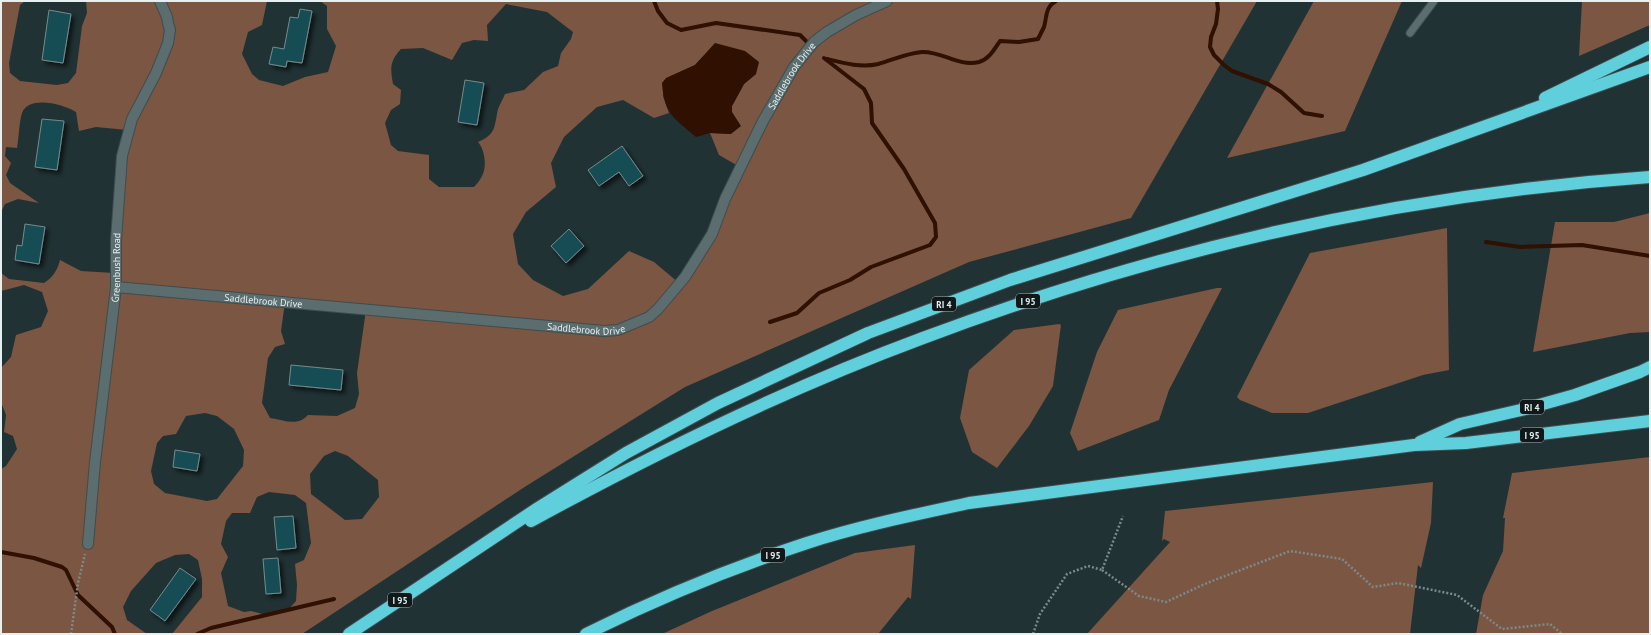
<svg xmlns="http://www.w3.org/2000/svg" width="1651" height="635" viewBox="0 0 1651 635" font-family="'PT Sans',sans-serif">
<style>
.forest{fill:#7b5642;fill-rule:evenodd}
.water{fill:#2f1001}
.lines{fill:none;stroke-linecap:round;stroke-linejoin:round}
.stream{stroke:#2f1001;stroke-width:4}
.building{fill:#154e54;stroke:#778a8c;filter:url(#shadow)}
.lane-casing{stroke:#3e4d4e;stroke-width:9}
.street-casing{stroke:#3e4d4e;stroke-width:12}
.highway-casing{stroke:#3e4d4e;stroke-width:14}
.path{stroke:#7c8a8c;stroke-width:2.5;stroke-dasharray:2 2;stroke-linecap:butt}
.lane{stroke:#5b6d6f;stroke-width:7}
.street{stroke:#5b6d6f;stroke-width:10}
.highway{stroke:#60cfdc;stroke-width:12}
.labels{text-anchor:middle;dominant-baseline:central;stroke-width:3;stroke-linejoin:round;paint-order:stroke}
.shield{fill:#111819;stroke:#a5afb0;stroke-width:1}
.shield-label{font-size:9px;font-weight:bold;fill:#e5f0f1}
.street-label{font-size:10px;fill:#e5f0f1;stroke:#111819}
</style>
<defs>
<filter id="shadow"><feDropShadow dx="3.5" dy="3.5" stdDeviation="2" flood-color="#0009"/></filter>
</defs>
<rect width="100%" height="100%" fill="#213234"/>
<g class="forest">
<path d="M1,1h24l-5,4 -11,58 1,10 10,8 37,4 11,-2 8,-10 6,-47 5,-13 -1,-12h181l-5,24 -14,7 -6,22 10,20 7,6 24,6 22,-9 23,-5 8,-26 -9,-17v-23l-7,-5h937l-126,217 -162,44 -284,125 -162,101 -221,146h-130l30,-37v-18l-4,-19 -9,-6 -14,1 -19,8 -25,28 -8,16 4,13 20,14h-146v-165l5,-3 11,-17 -4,-13 -9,-4 2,-17 -5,-13v-34l10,-11 5,-22 25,-8 7,-16 -6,-19 -18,-7 -23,6v-18l8,6 35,4c9,-6 13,-12 16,-23l21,11 33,2 13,-143 -31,-3 -17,4 -3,-19c-13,-8 -47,-17 -54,1 -3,10 -3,24 -5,35l-11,-1 -1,9 6,7 -5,12 4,8 29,20 -21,-4 -13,5 -4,8zM506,4l41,8 26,20 -2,7 -10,14 -3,13 -15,6 -19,18 -19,4c-2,5 -5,10 -7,15 -4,17 -1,25 -20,33 7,8 9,25 4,34 -2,4 -5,8 -8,11h-35l-10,-8v-24l-31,-4 -7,-6 -6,-22 6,-13 9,-6 1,-14 -8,-6c-3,-17 -3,-23 8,-35l22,-1 29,12 10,-17 12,-3 14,1 -1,-16zM714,45l42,29 -12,10 -12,22 -1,28 -21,-1 9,22 21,12 -54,109 -7,7 -25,-21 -25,-11 -41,38 -25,7 -30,-16 -15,-16 -5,-30 13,-22 30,-25 -5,-24 13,-26 33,-30 26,-7 31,18 15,-5 -6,-17 4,-18 28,-13zM285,302l81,8 -9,63 2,21 -4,14 -18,8 -29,-1c-11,12 -24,5 -38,3l-8,-15 6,-45 7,-11 10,-3 -4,-13zM205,413l12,3 17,13 10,21 -1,16 -26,33 -10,2 -42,-8 -11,-9 -3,-13 6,-28 6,-7 13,-2 10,-18zM335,451l13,5 30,24 1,17 -17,22 -17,1 -34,-26 -1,-20 14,-18zM269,492l26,3 11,8 5,40 -7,17 -9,4 2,21 -1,16 -8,9 -22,5 -15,-4 -7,1 -16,-6 -7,-33 7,-16 -7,-13 5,-23 6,-8h18l7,-16z"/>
<polygon points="1314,1 1402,1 1345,131 1227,158"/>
<polygon points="1582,1 1650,1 1650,25 1579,56"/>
<polygon points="1650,213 1650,332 1630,333 1533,352 1555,222 1614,222"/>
<polygon points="1447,228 1449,370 1423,375 1308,413 1272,413 1240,400 1237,397 1310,253"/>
<polygon points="1217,288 1222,288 1169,390 1159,420 1078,451 1070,433 1097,352 1118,310"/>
<polygon points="1059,324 1061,325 1053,386 1029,426 997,468 972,452 960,418 969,370 1014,330"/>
<polygon points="1650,457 1650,634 1476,634 1483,595 1503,551 1505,518 1503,518 1512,473"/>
<polygon points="1433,482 1431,523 1421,568 1418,565 1410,634 1087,634 1170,542 1164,539 1162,541 1165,511"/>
<polygon points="915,545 911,599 908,597 878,634 662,634 712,611 855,553"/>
</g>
<path class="water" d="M715,43l30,8 14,11 -3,12 -12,10 -12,22v6l9,14 -10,8 -21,-1 -14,4c-22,-19 -32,-23 -34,-54l4,-5 29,-13z"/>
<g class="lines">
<g class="stream">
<polyline points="654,1 658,11 667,23 681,30 716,23 800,35 806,41"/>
<polyline points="1217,1 1218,9 1216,24 1211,37 1210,47 1214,55 1224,65 1232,71 1268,84 1281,92 1304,113 1322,116"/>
<path d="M827,59c16,4 34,9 51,5 15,-4 29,-11 44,-12 20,-1 36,15 57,10 10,-3 15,-12 21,-21l19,1 19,-3c2,-4 4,-8 6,-12 3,-10 1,-20 12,-26"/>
<polyline points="1486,242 1520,247 1582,245 1650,256"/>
<polyline points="770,322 797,313 819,293 850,280 871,267 930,245 936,237 935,223 904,169 872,123 871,103 864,89 824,58"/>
<polyline points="1,552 34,558 62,567 66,570 78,595 112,627 115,634"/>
<polyline points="197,634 211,628 334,599"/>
</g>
</g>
<g class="building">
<polygon points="300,9 312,11 302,63 287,61 286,67 269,64 273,47 284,49 290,17 298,18"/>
<polygon points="49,10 71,14 63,63 42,60"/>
<polygon points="465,80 484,83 477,125 458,122"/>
<polygon points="42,119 64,121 57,170 35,167"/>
<polygon points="622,146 643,176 629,186 619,172 599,186 588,170"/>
<polygon points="25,224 45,227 39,264 15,260 17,245 22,246"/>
<polygon points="569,229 584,246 566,263 551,246"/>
<polygon points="291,365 343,370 341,390 289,385"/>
<polygon points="175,450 200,454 197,471 173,467"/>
<polygon points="293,516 296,548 277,550 274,517"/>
<polygon points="278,558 281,593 266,594 263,559"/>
<polygon points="180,568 196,579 165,621 150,610"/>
</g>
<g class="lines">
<g class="lane-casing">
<polyline id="lane" points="1410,33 1434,1"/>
</g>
<g class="street-casing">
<g id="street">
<path id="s1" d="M116,287l488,44 14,-1 31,-13 9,-8 27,-32 27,-43 13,-35 38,-78 31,-54 20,-25 13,-10 29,-17 31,-14"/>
<path id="s2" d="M88,544l7,-82 21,-175v-47l6,-84 10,-37 24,-46 12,-30 2,-13 -2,-7 -1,-6 -7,-16"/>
</g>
</g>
<g class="highway-casing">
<g id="highway">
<polyline points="1545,98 1650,47"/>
<polyline points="1420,442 1460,424 1525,409 1575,395 1640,372 1650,367"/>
<path d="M531,521c126,-69 257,-133 392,-183 234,-88 478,-144 727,-161"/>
<polyline points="349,634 538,508 626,453 718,403 868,333 1010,280 1363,170 1650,67"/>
<path d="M586,634c72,-36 145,-66 221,-91 53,-17 107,-28 162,-40l445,-58 52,-2 184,-22"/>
</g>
</g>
<g class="path">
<polyline points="1102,570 1139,596 1166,602 1207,583 1290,551 1342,559 1373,587 1398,583 1457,595 1502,629 1550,624 1562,634"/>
<polyline points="71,634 78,583 85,554"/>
<polyline points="1033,634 1040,614 1067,574 1088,566 1102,570 1123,516"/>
</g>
<use href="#lane" class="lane"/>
<use href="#street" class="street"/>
<use href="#highway" class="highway"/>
</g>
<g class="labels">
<g class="shield">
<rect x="1016" y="294" width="24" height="14" rx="3"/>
<rect x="932" y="297" width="24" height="14" rx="3"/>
<rect x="1520" y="400" width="24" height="14" rx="3"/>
<rect x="1520" y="428" width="24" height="14" rx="3"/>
<rect x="761" y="548" width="24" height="14" rx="3"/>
<rect x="388" y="593" width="24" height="14" rx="3"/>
</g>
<g class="shield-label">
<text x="1028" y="301">I 95</text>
<text x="944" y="304">RI 4</text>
<text x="1532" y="407">RI 4</text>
<text x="1532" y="435">I 95</text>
<text x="773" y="555">I 95</text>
<text x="400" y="600">I 95</text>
</g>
<g class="street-label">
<text stroke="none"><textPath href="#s1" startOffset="820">Saddlebrook Drive</textPath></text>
<text stroke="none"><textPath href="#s2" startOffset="278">Greenbush Road</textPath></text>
<text stroke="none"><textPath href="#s1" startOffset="148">Saddlebrook Drive</textPath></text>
<text stroke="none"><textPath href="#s1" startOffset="472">Saddlebrook Drive</textPath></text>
</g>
</g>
<rect width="1651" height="635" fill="none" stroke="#e5f0f1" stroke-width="4"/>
</svg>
